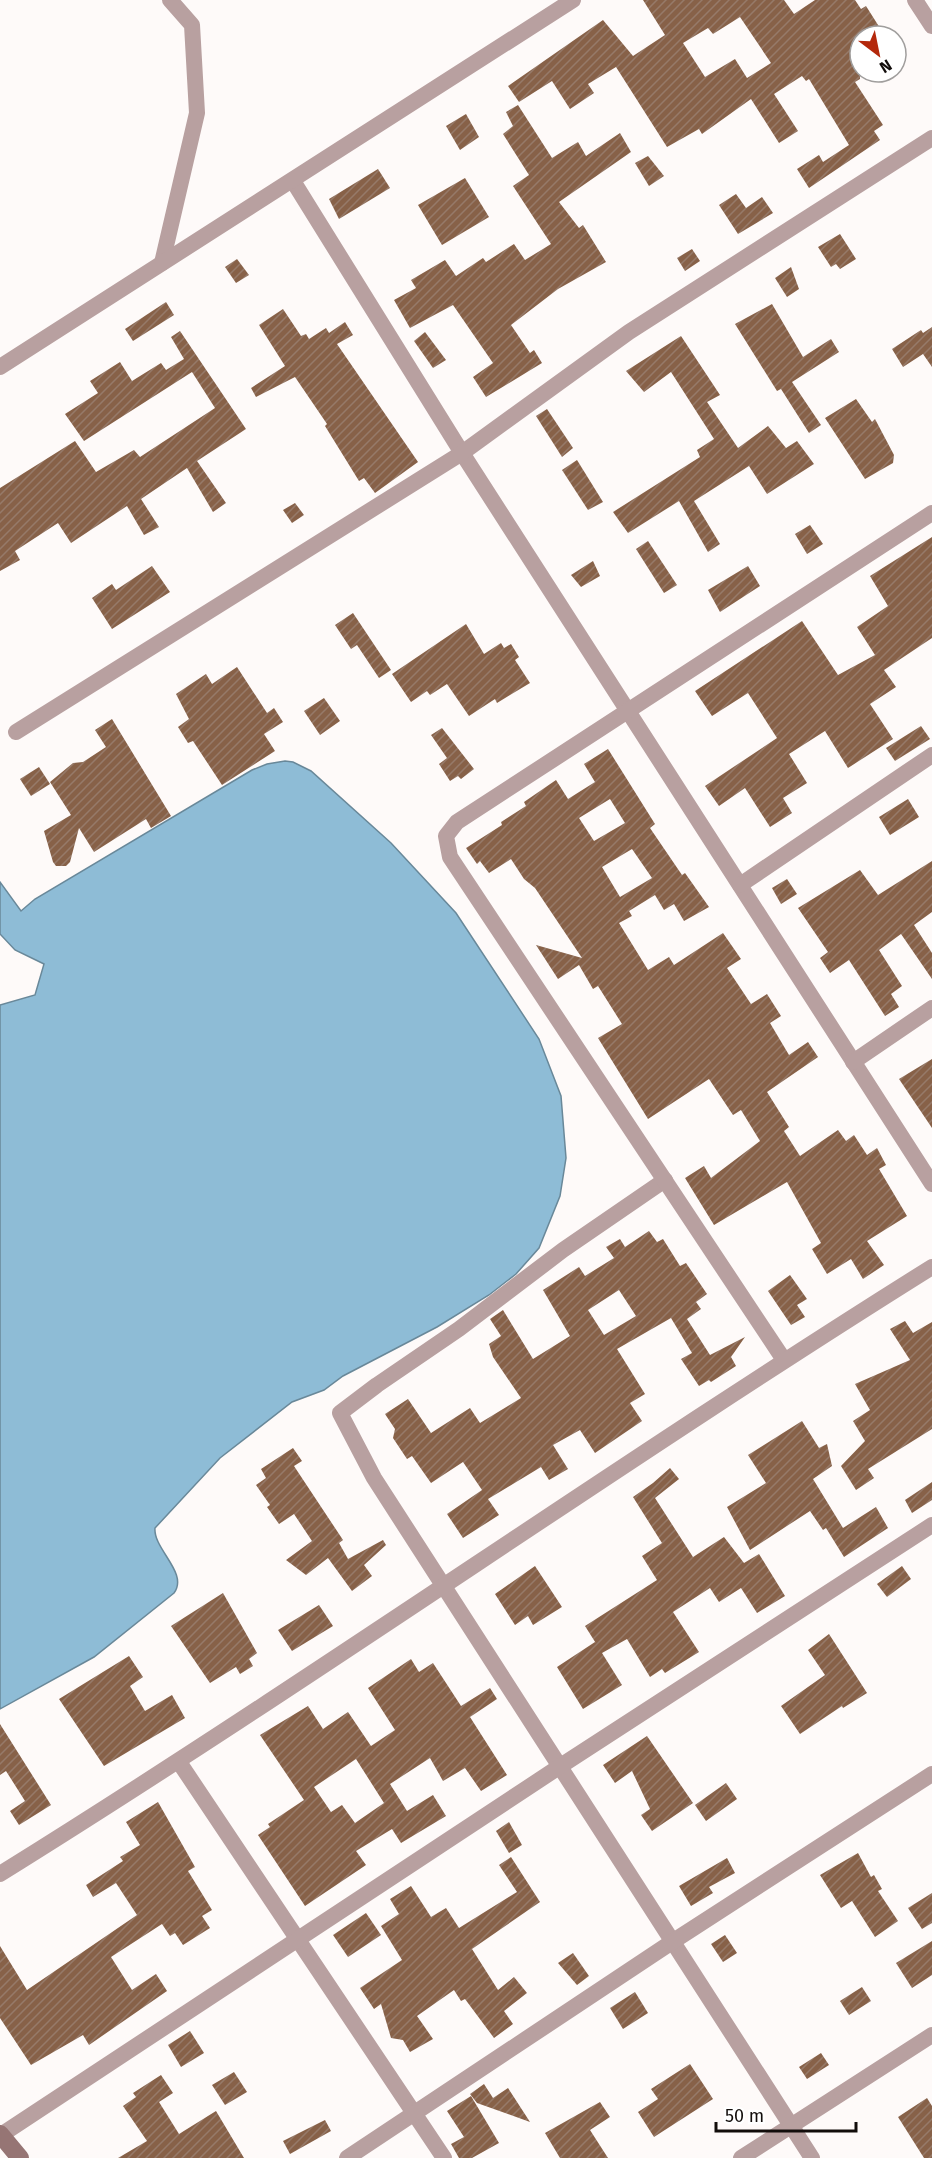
<svg xmlns="http://www.w3.org/2000/svg" width="932" height="2158" viewBox="0 0 932 2158" font-family="'Fira Sans',sans-serif">
<style>
.water{fill:#8ebcd6;stroke:#698899;stroke-width:1.5}
.building{fill:url(#building-hatch);fill-rule:evenodd}
.lines{fill:none;stroke-linecap:round;stroke-linejoin:round}
.street{stroke:#b8a0a0;stroke-width:16}
.secondary{stroke:#967574;stroke-width:18}
</style>
<defs>
<pattern id="building-hatch" width="6" height="6" patternUnits="userSpaceOnUse" patternTransform="scale(1.5)"><rect width="6" height="6" fill="#876148"/><path d="M-1 1l2-2M0 6l6-6M5 7l2-2" fill="none" stroke="#967a69"/></pattern>
</defs>
<rect width="100%" height="100%" fill="#fefaf9"/>
<path class="water" d="M285,761l8,1 18,9 80,72 65,70 83,126 22,57 5,62 -6,38 -21,52 -23,26 -27,21 -52,32 -94,49 -19,14 -32,12 -72,56 -65,70c-2,21 34,45 19,65l-80,64 -94,52v-704l35,-10 9,-31 -29,-14 -15,-16v-52l21,29 14,-12 217,-129 15,-6z"/>
<g class="building">
<path d="M643,0h141l10,14 21,-14h40l6,9 5,-3 19,30h-25v43l-5,3 28,43 -9,6 6,9 -71,48 -12,-19 22,-14 4,7 26,-17 -40,-66 -3,2 -4,-5 -28,18 24,37 -19,12 -28,-44 -49,35 -3,-5 -32,18 -51,-80 -28,17 6,9 -24,16 -18,-28 -33,21 -11,-16 95,-66 30,36 32,-21zM740,17l31,46 -24,15 -12,-19 -30,18 -22,-34 25,-15 5,6z"/>
<polygon points="518,105 552,158 578,142 586,156 620,133 631,152 559,202 579,228 583,225 606,262 558,289 511,325 530,353 534,350 542,363 486,397 473,377 493,363 453,305 410,328 394,300 416,288 411,280 445,260 456,276 483,258 486,262 514,244 525,260 551,244 513,186 529,175 503,134 513,126 506,112"/>
<polygon points="466,114 479,137 460,150 446,126"/>
<polygon points="648,156 664,176 649,186 635,163"/>
<polygon points="378,169 390,188 339,219 329,199"/>
<polygon points="465,178 489,217 442,245 418,205"/>
<polygon points="736,194 746,208 762,197 773,213 738,234 719,205"/>
<polygon points="840,234 856,259 840,269 836,264 831,267 818,247"/>
<polygon points="692,249 700,261 685,271 677,258"/>
<polygon points="237,259 249,275 236,283 225,267"/>
<polygon points="791,267 799,289 787,297 775,278"/>
<polygon points="166,302 174,315 133,341 125,329"/>
<polygon points="772,304 803,357 831,339 839,352 792,382 821,425 809,433 781,389 777,391 735,324"/>
<polygon points="283,309 301,336 306,334 309,339 326,328 329,333 345,322 353,335 337,344 418,462 375,493 364,478 359,481 325,426 327,424 295,377 256,397 251,388 285,366 259,325"/>
<polygon points="932,327 932,367 923,354 903,367 892,349 921,330 923,333"/>
<polygon points="180,331 246,429 197,461 226,503 213,512 187,468 141,499 159,527 144,535 127,506 71,543 58,523 15,551 20,560 0,571 0,488 75,441 96,472 134,450 140,457 215,408 192,372 84,441 65,414 98,393 90,381 120,362 132,381 161,363 166,370 184,359 171,337"/>
<polygon points="425,332 446,360 433,368 414,341"/>
<polygon points="681,336 720,395 707,402 738,448 768,426 786,448 797,441 814,464 767,494 749,466 694,501 720,544 708,552 679,501 628,533 613,512 700,457 697,450 714,439 671,372 644,392 626,371"/>
<polygon points="856,399 872,422 875,419 894,455 893,463 865,479 825,418"/>
<polygon points="547,409 573,448 562,457 536,416"/>
<polygon points="577,460 603,502 588,510 562,470"/>
<polygon points="295,503 304,515 292,523 283,510"/>
<polygon points="810,525 823,544 807,554 795,534"/>
<polygon points="932,537 932,638 884,670 896,687 870,704 893,739 848,768 825,731 789,754 807,783 783,798 792,813 770,827 745,788 719,806 705,786 777,738 748,693 712,716 695,691 802,621 838,675 875,655 857,627 888,606 870,576"/>
<polygon points="648,541 677,585 664,593 636,549"/>
<polygon points="593,561 600,576 581,587 571,575"/>
<polygon points="152,566 170,592 112,629 92,598 112,584 116,590"/>
<polygon points="748,566 760,586 720,612 708,590"/>
<polygon points="353,613 391,670 379,678 357,645 351,649 335,625"/>
<polygon points="466,624 484,654 501,643 504,648 511,644 519,657 515,660 530,683 497,703 495,699 469,716 447,684 430,695 427,691 411,702 392,674"/>
<polygon points="237,667 267,713 274,708 283,722 264,734 275,751 222,785 193,741 188,743 178,727 189,719 176,694 206,674 212,684"/>
<polygon points="324,698 340,721 320,735 304,711"/>
<polygon points="112,719 171,816 151,828 146,819 94,852 79,828 70,862 66,866 56,866 53,862 44,831 71,815 50,782 73,763 83,762 106,747 95,730"/>
<polygon points="921,726 930,739 895,761 886,748"/>
<polygon points="442,728 474,769 461,779 458,776 450,781 439,764 447,758 431,735"/>
<path d="M608,749l47,75 -5,4 32,47 3,-2 24,34 -25,14 -10,-17 -10,6 -9,-15 -26,16 3,5 -13,7 29,47 21,-13 5,8 49,-32 18,26 -14,9 24,36 16,-10 14,22 -11,7 19,32 19,-13 10,15 -51,35 22,35 -5,4 16,25 38,-26 8,11 8,-6 13,20 10,-7 9,17 -7,4 28,47 -40,25 17,24 -21,14 -12,-20 -24,15 -15,-25 9,-6 -34,-61 -73,43 -29,-47 19,-12 7,12 49,-37 -19,-31 -8,5 -24,-36 -61,40 -50,-81 24,-14 -24,-38 -5,3 -14,-24 -21,14 -22,-34 46,13 -47,-70 -11,-9 -13,-20 -22,14 -9,-12 -3,3 -11,-16 36,-23 -1,-3 25,-16 -2,-4 32,-22 12,19 27,-17 -11,-18zM610,799l15,24 -31,18 -15,-23zM632,849l20,29 -32,19 -18,-30z"/>
<polygon points="39,767 50,784 31,796 20,779"/>
<polygon points="908,799 919,817 890,835 879,817"/>
<polygon points="932,861 932,912 914,925 932,953 932,979 901,934 879,950 902,986 891,994 899,1007 885,1016 849,960 830,973 820,958 828,952 798,908 860,870 878,895"/>
<polygon points="787,879 797,894 781,904 772,888"/>
<polygon points="932,1059 932,1128 899,1079"/>
<path d="M649,1231l8,11 6,-3 17,27 6,-3 21,31 -11,8 5,7 -14,10 23,36 35,-18 -14,20 5,9 -25,16 -2,-2 -10,6 -18,-27 11,-6 -21,-35 -54,31 28,45 -15,9 12,18 -47,32 -15,-23 -27,15 15,24 -19,11 -8,-13 -53,32 11,16 -36,23 -16,-24 35,-24 -19,-28 -32,21 -19,-27 -5,3 -14,-21 2,-9 -10,-15 23,-15 23,34 39,-25 10,15 41,-25 -28,-41 -4,-13 12,-8 -11,-17 13,-9 30,49 37,-23 -27,-46 36,-23 6,9 29,-18 -8,-11 14,-8 5,8zM619,1290l17,26 -32,19 -16,-25z"/>
<polygon points="790,1275 807,1299 797,1305 805,1317 791,1325 768,1291"/>
<polygon points="905,1321 913,1333 932,1322 932,1429 868,1469 874,1478 856,1490 841,1466 865,1441 853,1421 870,1410 855,1384 910,1360 890,1329"/>
<polygon points="802,1421 819,1448 827,1444 832,1466 813,1479 843,1528 876,1507 888,1528 844,1557 826,1528 823,1530 810,1511 750,1550 727,1507 766,1483 748,1455"/>
<polygon points="293,1448 302,1461 294,1466 343,1540 339,1543 348,1559 383,1540 386,1545 364,1565 372,1576 352,1591 328,1558 306,1575 286,1560 312,1541 294,1514 279,1524 267,1507 270,1505 256,1485 266,1478 261,1469"/>
<polygon points="670,1468 679,1479 655,1498 693,1557 724,1537 744,1563 759,1554 785,1596 757,1613 741,1588 719,1602 710,1588 673,1612 699,1652 665,1673 662,1669 650,1677 627,1639 602,1653 622,1685 583,1709 557,1667 595,1642 597,1645 585,1626 657,1580 642,1556 662,1543 633,1497 653,1483"/>
<polygon points="932,1482 932,1500 912,1513 905,1500"/>
<polygon points="535,1566 562,1607 533,1625 528,1616 515,1625 495,1594"/>
<polygon points="902,1566 911,1579 887,1597 877,1584"/>
<polygon points="223,1593 257,1653 249,1659 253,1666 240,1674 236,1667 210,1683 171,1626"/>
<polygon points="319,1605 333,1626 292,1651 278,1630"/>
<polygon points="829,1634 867,1693 843,1708 842,1706 800,1734 781,1706 825,1675 808,1650"/>
<polygon points="129,1656 143,1677 130,1686 145,1711 172,1695 185,1718 104,1766 59,1699"/>
<path d="M411,1659l8,13 14,-9 28,43 29,-18 7,11 -27,18 37,58 -26,16 -16,-23 -22,13 -13,-23 -40,26 17,27 26,-16 13,21 -45,27 -9,-14 -36,22 10,14 -61,41 -47,-71 12,-8 -2,-3 36,-24 -44,-65 48,-29 15,23 25,-17 23,34 24,-16 -27,-42zM356,1759l28,44 -29,20 -13,-18 -11,7 -17,-25z"/>
<polygon points="0,1724 51,1805 19,1825 10,1811 25,1801 6,1771 0,1775"/>
<polygon points="647,1736 693,1803 652,1831 641,1815 650,1809 632,1771 615,1783 603,1765"/>
<polygon points="726,1783 737,1799 706,1821 695,1805"/>
<polygon points="158,1802 195,1867 188,1871 212,1910 202,1916 210,1928 183,1945 175,1933 170,1936 162,1924 111,1957 132,1990 156,1974 167,1991 89,2045 83,2035 31,2065 0,2018 0,1946 27,1990 137,1915 116,1883 93,1897 86,1885 123,1861 120,1857 140,1845 126,1822"/>
<polygon points="509,1822 522,1845 509,1853 496,1831"/>
<polygon points="858,1853 871,1877 874,1875 882,1889 878,1891 898,1921 875,1937 852,1901 841,1908 820,1875"/>
<polygon points="511,1857 540,1902 472,1949 498,1990 514,1977 527,1993 504,2011 513,2024 494,2038 465,1999 461,2001 454,1990 417,2016 433,2039 410,2052 403,2040 391,2038 381,2004 374,2009 360,1988 402,1960 381,1926 399,1914 390,1899 411,1886 431,1917 446,1908 459,1928 517,1892 499,1865"/>
<polygon points="727,1858 735,1873 709,1887 713,1893 691,1906 679,1886"/>
<polygon points="932,1893 932,1923 922,1929 908,1908"/>
<polygon points="366,1913 381,1935 348,1957 333,1935"/>
<polygon points="725,1935 737,1953 723,1962 711,1944"/>
<polygon points="932,1941 932,1975 912,1988 896,1963"/>
<polygon points="573,1953 589,1976 577,1985 558,1963"/>
<polygon points="862,1987 871,2001 849,2015 840,2001"/>
<polygon points="635,1992 648,2013 623,2029 610,2008"/>
<polygon points="190,2031 204,2053 181,2067 168,2045"/>
<polygon points="821,2053 829,2065 807,2079 799,2067"/>
<polygon points="690,2064 713,2099 654,2137 638,2112 658,2099 651,2089"/>
<polygon points="234,2072 247,2092 225,2105 212,2085"/>
<polygon points="161,2075 173,2093 159,2102 179,2134 216,2111 244,2158 118,2158 147,2141 123,2106 136,2097 133,2093"/>
<polygon points="484,2084 493,2098 508,2088 530,2122 477,2103 470,2094"/>
<polygon points="471,2096 499,2143 472,2158 459,2158 451,2144 464,2137 447,2111"/>
<polygon points="927,2098 932,2106 932,2158 924,2158 898,2117"/>
<polygon points="600,2102 610,2117 590,2130 608,2158 560,2158 545,2133"/>
<polygon points="325,2120 331,2131 290,2154 283,2141"/>
</g>
<g class="lines">
<g class="street">
<polyline points="915,0 932,26"/>
<polyline points="293,181 462,453 932,1184"/>
<polyline points="162,263 197,113 192,25 170,0"/>
<polyline points="0,367 573,0"/>
<polyline points="16,732 462,453 629,332 932,138"/>
<polyline points="740,885 932,755"/>
<polyline points="853,1062 932,1008"/>
<polyline points="665,1180 563,1250 459,1329 377,1385 340,1413 374,1478 812,2158"/>
<polyline points="784,1360 450,857 446,836 457,822 932,513"/>
<polyline points="179,1762 444,2158"/>
<path d="M0,1874c315,-196 617,-410 932,-607"/>
<polyline points="1,2135 559,1767 932,1525"/>
<polyline points="347,2158 672,1942 932,1774"/>
<polyline points="741,2158 932,2035"/>
</g>
<polyline class="secondary" points="0,2134 20,2158"/>
</g>
<g transform="translate(878 54) rotate(148)"><circle r="28" fill="#ffffff" stroke="#a09e9d" stroke-width="1.5"/>
<path d="M0-4.5L10 22L0 15L-10 22Z" fill="#b4280b"/>
<text y="-9" font-size="16" font-weight="bold" text-anchor="middle" fill="#120d0b">N</text>
</g>
<path d="M716 2122v9h140v-9" fill="none" stroke="#120d0b" stroke-width="3"/>
<text x="725" y="2122" font-size="18" fill="#120d0b" stroke="#ffffff" stroke-width="4.5" paint-order="stroke">50 m</text>
</svg>
